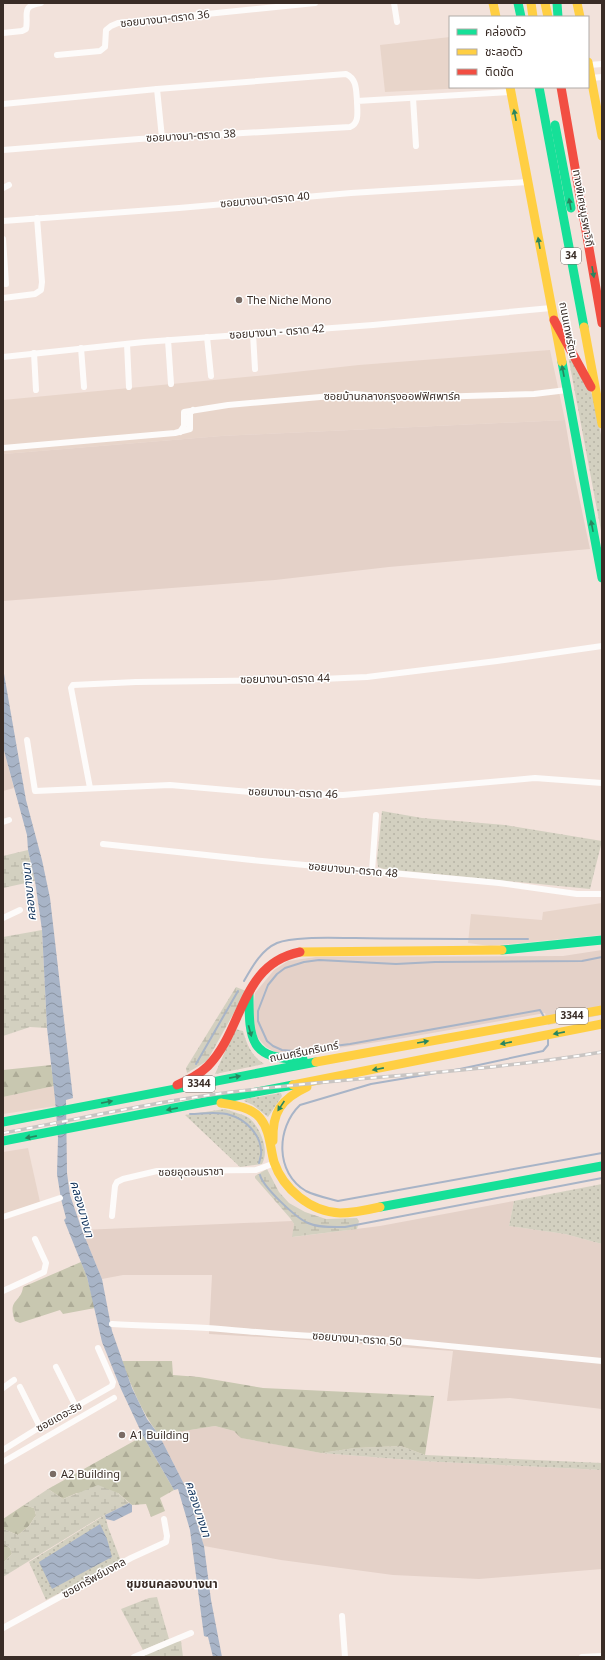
<svg xmlns="http://www.w3.org/2000/svg" width="605" height="1660" viewBox="0 0 605 1660" font-family="Georgia,'Noto Sans Thai',serif">
<style>
.commercial{fill:#e8d5ca}
.industrial{fill:#e4d1c8}
.grass{fill:url(#grass-dots)}
.forest{fill:url(#forest-firs)}
.wetland{fill:url(#wetland-marsh)}
.water{fill:url(#water-waves)}
.lines{fill:none;stroke-linecap:round;stroke-linejoin:round}
.stream{stroke:#a8b4c7;stroke-width:2}
.street{stroke:#fdfbfa;stroke-width:6}
.fast{stroke:#16e098;stroke-width:9}
.slow{stroke:#ffcf43;stroke-width:9}
.jam{stroke:#f24e42;stroke-width:9}
.rail-casing{stroke:#c9c5c3;stroke-width:3.5}
.rail{stroke:#fff;stroke-width:2;stroke-dasharray:6;stroke-linecap:butt}
.oneway{fill:#28865f}
.poi-dot{fill:#7a6c65;stroke:#fff;stroke-width:1.5}
.labels{text-anchor:middle;dominant-baseline:central;stroke-width:3;stroke-linejoin:round;paint-order:stroke}
.shield{fill:#fff;stroke:#746b67;stroke-width:1}
.shield-label{font-size:10px;font-weight:bold;fill:#392c26}
.street-label{font-size:11px;fill:#392c26;stroke:#fff}
.poi-label{font-size:11px;fill:#392c26;stroke:#fff;text-anchor:start}
.water-label{font-size:12px;font-style:italic;fill:#10325b;stroke:#fff}
.neighbourhood-label{font-size:12px;font-weight:bold;fill:#392c26;stroke:#fff}
</style>
<defs>
<pattern id="grass-dots" width="8" height="8" patternUnits="userSpaceOnUse"><rect width="8" height="8" fill="#d3d0c0"/><path d="M2 2h.1M6 6h.1" fill="none" stroke="#b6b3a5" stroke-width="1.8" stroke-linecap="round"/></pattern>
<pattern id="forest-firs" width="22" height="20" patternUnits="userSpaceOnUse"><rect width="22" height="20" fill="#c8c7b0"/><path d="M5 1l3.5 6h-7zM16 11l3.5 6h-7z" fill="#adab97"/></pattern>
<pattern id="wetland-marsh" width="20" height="14" patternUnits="userSpaceOnUse"><rect width="20" height="14" fill="#d3d0c0"/><path d="M1 5h8M5 5V1M11 12h8M15 12V8" fill="none" stroke="#b6b3a5"/></pattern>
<pattern id="water-waves" width="16" height="10" patternUnits="userSpaceOnUse"><rect width="16" height="10" fill="#a8b4c7"/><path d="M0 5q4-4 8 0t8 0" fill="none" stroke="#8a93a1"/></pattern>
</defs>
<rect width="100%" height="100%" fill="#f2e2db"/>
<g class="commercial">
<polygon points="450,37 450,87 487,87 385,92 380,45"/>
<polygon points="550,350 565,420 221,436 3,454 3,400 267,375 359,365"/>
<polygon points="602,903 602,935 490,946 468,943 471,914 542,920 543,912"/>
<polygon points="54,1086 56,1106 3,1114 3,1097"/>
<polygon points="28,1148 40,1202 3,1215 3,1152"/>
</g>
<g class="industrial">
<polygon points="565,420 574,473 590,549 389,567 275,580 3,601 3,454 221,436"/>
<polygon points="3,747 14,788 3,791"/>
<polygon points="602,950 602,1015 548,1025 545,1013 404,1038 298,1054 277,1053 266,1047 258,1038 253,1026 253,1010 255,993 274,970 288,961 316,957 563,956"/>
<polygon points="514,1201 509,1226 565,1234 602,1244 602,1409 510,1398 447,1401 453,1351 279,1338 209,1334 212,1275 123,1275 102,1279 82,1230 292,1221 294,1224 293,1237 380,1226"/>
<polygon points="215,1426 234,1431 242,1438 321,1453 422,1461 602,1470 602,1569 479,1579 393,1575 281,1560 204,1546 187,1490 159,1435"/>
</g>
<g class="grass">
<polygon points="567,350 594,398 602,440 602,536"/>
<polygon points="382,811 422,818 505,825 602,841 590,889 384,869 378,867 377,859"/>
<path d="M235,1029l8,2c4,14 8,24 21,33l-49,10z"/>
<polygon points="281,1093 282,1096 268,1117 253,1105 244,1101 246,1099"/>
<path d="M225,1109c7,3 18,5 24,9 11,9 21,32 13,46l-22,3 -55,-52z"/>
<polygon points="602,1184 602,1244 565,1234 509,1226 514,1201"/>
<polygon points="401,1446 425,1455 602,1463 602,1470 422,1461 321,1453 355,1448"/>
<polygon points="105,1515 108,1527 121,1561 46,1600 29,1562"/>
</g>
<g class="forest">
<polygon points="51,1065 54,1086 3,1097 3,1070"/>
<path d="M81,1262l6,15 8,31 -32,6 -3,-4 -40,13 -5,-2c-8,-22 6,-18 8,-34z"/>
<path d="M122,1361h50l1,14 26,2 64,11 171,8 -9,59 -24,-9 -46,2 -34,5 -80,-15 -7,-7 -19,-5 -56,9c-17,-22 -27,-47 -37,-74z"/>
<polygon points="143,1436 174,1490 160,1498 165,1511 151,1517 146,1504 132,1505 118,1493 77,1493 63,1499 48,1489"/>
<polygon points="24,1505 34,1508 36,1515 29,1526 18,1535 3,1529 3,1519"/>
<polygon points="3,1543 10,1548 12,1554 3,1563"/>
</g>
<g class="wetland">
<polygon points="28,850 35,881 3,888 3,856"/>
<polygon points="42,930 47,1028 30,1027 3,1036 3,937"/>
<polygon points="236,987 246,991 207,1061 187,1073 186,1068"/>
<polygon points="267,1169 279,1192 289,1203 305,1212 326,1219 357,1218 359,1221 357,1229 292,1237 294,1224 290,1218 255,1178 255,1176"/>
<polygon points="98,1485 118,1493 129,1503 99,1518 3,1577 3,1563 12,1554 10,1548 3,1543 3,1529 18,1535 29,1526 36,1515 34,1508 24,1505 48,1489 63,1499"/>
<polygon points="157,1597 169,1639 143,1650 121,1609 149,1598"/>
<polygon points="181,1641 183,1657 139,1657 170,1643"/>
</g>
<g class="water">
<polygon points="3,668 26,800 42,860 50,898 73,1098 66,1100 67,1173 70,1195 82,1230 102,1279 112,1331 132,1388 147,1419 159,1435 187,1490 204,1546 211,1600 222,1657 213,1657 208,1637 204,1636 190,1530 178,1489 174,1490 143,1436 121,1389 102,1342 87,1277 64,1220 66,1218 61,1199 57,1174 58,1138 55,1099 47,1028 42,930 35,881 28,850 27,835 3,747"/>
<polygon points="129,1503 132,1505 132,1512 114,1521 106,1519 105,1515"/>
<polygon points="100,1524 107,1539 112,1557 52,1589 39,1562"/>
</g>
<g class="lines">
<g class="stream">
<path d="M244,981c8,-14 17,-31 33,-38 16,-7 59,-5 78,-5 58,1 115,1 173,1"/>
<polyline points="544,1017 540,1010 350,1044 294,1051 282,1050 273,1046 267,1041 258,1021 258,1011 268,985 277,974 285,968 304,962 319,960 396,964 435,962 582,961 602,957"/>
<path d="M548,1038v7l-5,6 -83,18 -89,15 -71,21c-24,23 -25,68 6,86 10,5 21,7 32,10l264,-48"/>
<polyline points="196,1064 238,991"/>
<path d="M190,1114c12,0 28,-3 40,1 15,4 30,19 31,35 1,4 -1,9 -2,13"/>
<path d="M260,1175c3,12 36,43 48,48 11,5 25,4 37,4l257,-49"/>
</g>
<g class="street">
<polyline points="394,3 397,22"/>
<path d="M3,33l19,-2 4,-2c3,-15 -6,-23 15,-26"/>
<polyline points="57,55 100,51 105,47 106,30 111,26 118,23 315,3"/>
<polyline points="589,65 602,64"/>
<polyline points="591,78 602,77"/>
<polyline points="157,89 162,138"/>
<polyline points="413,98 416,146"/>
<path d="M3,104l154,-15 189,-15c11,5 10,16 11,27"/>
<path d="M3,150l136,-11 211,-12c10,-4 7,-16 7,-26l154,-9"/>
<polyline points="3,188 9,185"/>
<polyline points="3,221 179,208 351,193 528,182"/>
<polyline points="3,239 6,284"/>
<polyline points="3,298 35,294 41,290 42,282 37,218"/>
<polyline points="253,334 255,369"/>
<polyline points="207,337 211,376"/>
<polyline points="168,340 171,384"/>
<polyline points="127,344 129,387"/>
<polyline points="81,348 84,387"/>
<polyline points="34,353 36,390"/>
<polyline points="3,357 144,342 373,325 551,308"/>
<polyline points="180,432 184,426 184,412 228,405 355,394 397,398 534,394 567,390"/>
<polyline points="3,448 175,433 190,429 190,413 193,410"/>
<polyline points="27,740 35,791 170,785 263,793 343,795 535,778 602,783"/>
<polyline points="90,788 71,688 73,685 136,682 299,680 367,677 497,661 602,646"/>
<polyline points="3,822 9,820"/>
<polyline points="103,844 262,861 499,883 577,894 602,894"/>
<polyline points="372,871 376,815"/>
<polyline points="3,918 20,910"/>
<polyline points="112,1216 115,1186 117,1182 123,1179 157,1171 256,1170 275,1163"/>
<polyline points="3,1217 60,1198"/>
<polyline points="3,1291 44,1272 46,1263 35,1239"/>
<path d="M112,1324c31,2 63,2 95,4 53,4 106,10 159,10l236,23"/>
<polyline points="56,1367 76,1407"/>
<polyline points="20,1387 40,1427"/>
<polyline points="3,1388 14,1380"/>
<polyline points="3,1450 40,1427 112,1386 113,1382 98,1348"/>
<polyline points="3,1462 114,1398"/>
<polyline points="342,1616 345,1657"/>
<polyline points="3,1628 131,1558 166,1542 167,1536 164,1519"/>
<polyline points="134,1657 191,1633"/>
<polyline points="582,1657 602,1656"/>
</g>
<g class="fast">
<polyline points="518,3 521,17"/>
<polyline points="557,3 558,17"/>
<polyline points="539,87 584,327"/>
<polyline points="555,125 571,208"/>
<polyline points="562,362 602,578"/>
<polyline points="502,950 602,940"/>
<path d="M249,994c0,47 1,66 54,65"/>
<polyline points="3,1122 316,1062"/>
<polyline points="3,1141 293,1085"/>
<polyline points="380,1207 602,1166"/>
</g>
<g class="slow">
<polyline points="493,3 496,17"/>
<polyline points="531,3 533,17"/>
<polyline points="545,3 548,17"/>
<polyline points="577,3 580,17"/>
<polyline points="588,62 602,136"/>
<polyline points="510,87 562,362"/>
<polyline points="584,327 602,424"/>
<polyline points="300,952 502,950"/>
<polyline points="316,1062 602,1010"/>
<polyline points="293,1085 602,1024"/>
<path d="M221,1103c13,2 30,4 39,15 10,12 10,29 14,44 9,27 37,50 66,51 13,0 27,-3 40,-6"/>
<path d="M273,1141c-1,-29 8,-42 34,-54"/>
</g>
<g class="jam">
<polyline points="561,87 602,323"/>
<polyline points="554,320 591,387"/>
<path d="M177,1085c11,-5 22,-10 31,-19 36,-37 32,-102 92,-114"/>
</g>
<g class="rail-casing">
<path id="rail" d="M3,1133c82,-15 163,-34 246,-43 117,-14 236,-18 353,-38"/>
</g>
<use href="#rail" class="rail"/>
</g>
<defs><path id="oneway-solid" d="M-6-.8H1V-3.2L6.5 0L1 3.2V.8H-6Z"/></defs>
<g class="oneway">
<use href="#oneway-solid" transform="translate(515 115) rotate(-101)"/>
<use href="#oneway-solid" transform="translate(570 204) rotate(-100)"/>
<use href="#oneway-solid" transform="translate(539 243) rotate(-100)"/>
<use href="#oneway-solid" transform="translate(593 272) rotate(80)"/>
<use href="#oneway-solid" transform="translate(563 371) rotate(-101)"/>
<use href="#oneway-solid" transform="translate(592 526) rotate(-101)"/>
<use href="#oneway-solid" transform="translate(250 1031) rotate(75)"/>
<use href="#oneway-solid" transform="translate(559 1033) rotate(169)"/>
<use href="#oneway-solid" transform="translate(423 1042) rotate(-10)"/>
<use href="#oneway-solid" transform="translate(506 1043) rotate(169)"/>
<use href="#oneway-solid" transform="translate(378 1069) rotate(169)"/>
<use href="#oneway-solid" transform="translate(235 1077) rotate(-11)"/>
<use href="#oneway-solid" transform="translate(107 1102) rotate(-11)"/>
<use href="#oneway-solid" transform="translate(281 1106) rotate(124)"/>
<use href="#oneway-solid" transform="translate(172 1109) rotate(169)"/>
<use href="#oneway-solid" transform="translate(31 1137) rotate(169)"/>
</g>
<g class="poi-dot">
<circle cx="239" cy="300" r="4"/>
<circle cx="122" cy="1435" r="4"/>
<circle cx="53" cy="1474" r="4"/>
</g>
<g class="labels">
<g class="shield">
<rect x="561" y="248" width="20" height="16" rx="3"/>
<rect x="556" y="1008" width="32" height="16" rx="3"/>
<rect x="183" y="1076" width="32" height="16" rx="3"/>
</g>
<g class="shield-label">
<text x="571" y="256">34</text>
<text x="572" y="1016">3344</text>
<text x="199" y="1084">3344</text>
</g>
<g class="street-label">
<text transform="translate(165 19) rotate(-6)">ซอยบางนา-ตราด 36</text>
<text transform="translate(191 136) rotate(-3)">ซอยบางนา-ตราด 38</text>
<text transform="translate(265 200) rotate(-5)">ซอยบางนา-ตราด 40</text>
<text transform="translate(583 208) rotate(80)">ทางพิเศษบูรพาวิถี</text>
<text transform="translate(568 330) rotate(79)">ถนนเทพรัตน</text>
<text transform="translate(277 332) rotate(-4)">ซอยบางนา - ตราด 42</text>
<text x="392" y="396">ซอยบ้านกลางกรุงออฟฟิศพาร์ค</text>
<text transform="translate(285 679) rotate(-1)">ซอยบางนา-ตราด 44</text>
<text transform="translate(293 793) rotate(2)">ซอยบางนา-ตราด 46</text>
<text transform="translate(353 870) rotate(5)">ซอยบางนา-ตราด 48</text>
<text transform="translate(304 1052) rotate(-11)">ถนนศรีนครินทร์</text>
<text transform="translate(191 1172) rotate(-1)">ซอยอุดอนราชา</text>
<text transform="translate(357 1339) rotate(4)">ซอยบางนา-ตราด 50</text>
<text transform="translate(59 1417) rotate(-29)">ซอยเดอะริช</text>
<text transform="translate(94 1578) rotate(-29)">ซอยทรัพย์มงคล</text>
</g>
<g class="poi-label">
<text x="247" y="300">The Niche Mono</text>
<text x="130" y="1435">A1 Building</text>
<text x="61" y="1474">A2 Building</text>
</g>
<g class="water-label">
<text transform="translate(29 892) rotate(-96)">คลองบางนา</text>
<text transform="translate(82 1209) rotate(74)">คลองบางนา</text>
<text transform="translate(198 1509) rotate(72)">คลองบางนา</text>
</g>
<g class="neighbourhood-label">
<text x="172" y="1584">ชุมชนคลองบางนา</text>
</g>
</g>
<rect width="605" height="1660" fill="none" stroke="#392c26" stroke-width="8"/>
<rect x="449" y="16" width="140" height="72" fill="#ffffff" stroke="#b0aba8"/>
<rect x="457" y="29" width="20" height="6" fill="#16e098" stroke="#b0aba8"/>
<text x="485" y="36" font-size="12" fill="#392c26">คล่องตัว</text>
<rect x="457" y="49" width="20" height="6" fill="#ffcf43" stroke="#b0aba8"/>
<text x="485" y="56" font-size="12" fill="#392c26">ชะลอตัว</text>
<rect x="457" y="69" width="20" height="6" fill="#f24e42" stroke="#b0aba8"/>
<text x="485" y="76" font-size="12" fill="#392c26">ติดขัด</text>
</svg>
